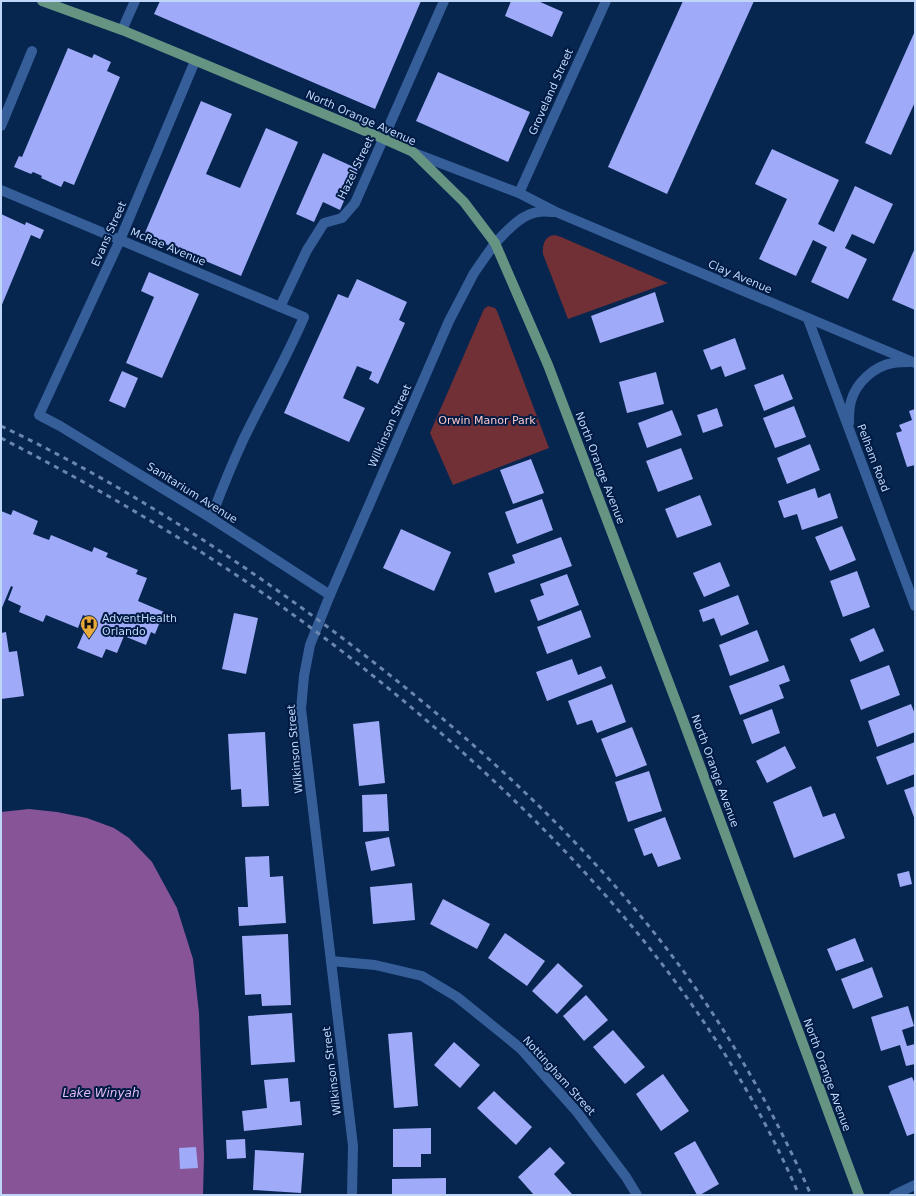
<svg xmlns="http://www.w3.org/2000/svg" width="916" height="1196" viewBox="0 0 916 1196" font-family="'DejaVu Sans',sans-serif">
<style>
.green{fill:#713035}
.water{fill:#875597}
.building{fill:#9faaf8}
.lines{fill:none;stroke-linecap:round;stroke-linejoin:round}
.street{stroke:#365f9a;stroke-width:10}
.secondary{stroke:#365f9a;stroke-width:10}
.primary{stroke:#669483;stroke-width:10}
.rail{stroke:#6b86ac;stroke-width:3;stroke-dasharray:5 5;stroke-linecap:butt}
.labels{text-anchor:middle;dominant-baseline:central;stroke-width:4;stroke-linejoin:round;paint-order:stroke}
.street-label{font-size:11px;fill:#bfd6f8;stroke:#001b44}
.park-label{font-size:11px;fill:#f8c6c7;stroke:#001b44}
.poi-label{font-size:11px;fill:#bfd6f8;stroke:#001b44;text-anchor:start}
.water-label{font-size:12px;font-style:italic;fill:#e5bdf3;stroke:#001b44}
</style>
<rect width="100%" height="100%" fill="#06254f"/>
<g class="green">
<path d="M555,235l6,2 107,46 -100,36 -25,-65c-1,-10 2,-18 12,-19z"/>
<polygon points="488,306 495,308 497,311 549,448 453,485 430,433 484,309"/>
</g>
<polygon class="water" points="29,809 57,812 87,818 114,828 129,838 152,862 177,908 193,959 199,1013 204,1156 203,1195 1,1195 1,812"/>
<g class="building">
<polygon points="160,1 421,1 375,109 154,14"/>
<polygon points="511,1 538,1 563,12 552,37 505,16"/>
<polygon points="683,1 754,1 667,194 608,167"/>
<polygon points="915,31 915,102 891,155 865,143"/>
<polygon points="68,48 92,58 94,54 111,62 107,71 120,77 74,185 64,181 61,187 41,178 42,176 33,172 31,174 14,167 19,156 22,157"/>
<polygon points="438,72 530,112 508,162 416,121"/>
<polygon points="201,101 232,114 206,174 240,188 266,128 298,142 241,276 144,235"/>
<polygon points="772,149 839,180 818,224 834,232 855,186 893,204 874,244 852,234 845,248 867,259 848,299 811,282 827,247 813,240 796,276 759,259 787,199 755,184"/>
<polygon points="323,153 358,169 340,210 323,202 314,222 296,214"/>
<polygon points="1,214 25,225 26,222 44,230 40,239 31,235 1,307"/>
<polygon points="915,248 915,310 892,300"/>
<polygon points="149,272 199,294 162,378 126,363 154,297 141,291"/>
<polygon points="357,279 407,302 399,320 405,323 378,384 369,379 372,372 357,366 343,398 365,408 349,442 284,413 338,294 348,298"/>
<polygon points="655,292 664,322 600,343 591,316"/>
<polygon points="735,338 746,369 725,377 721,366 711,370 703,350"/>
<polygon points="122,371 138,378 125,408 109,401"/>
<polygon points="656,372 664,404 627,413 619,382"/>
<polygon points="783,374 793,399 764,411 754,385"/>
<polygon points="794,406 806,437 775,448 763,418"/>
<polygon points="717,408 723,426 703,433 697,415"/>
<polygon points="915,409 915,465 907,467 896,433 902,431 899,425 912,420 909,411"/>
<polygon points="672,410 682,435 647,448 638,423"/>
<polygon points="810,444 820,470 787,484 777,458"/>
<polygon points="681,448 693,479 658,492 646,461"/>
<polygon points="531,459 544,493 513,504 500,470"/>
<polygon points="815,488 818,498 830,493 838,518 802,530 797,514 784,518 778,501"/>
<polygon points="700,495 712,525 677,538 665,509"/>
<polygon points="542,499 553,530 517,544 505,512"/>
<polygon points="13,510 38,521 33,534 49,540 51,535 92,552 94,547 108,553 106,557 138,570 136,574 147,578 138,601 164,612 155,634 151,632 146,645 124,636 117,653 106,649 102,658 77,648 90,618 83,615 78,628 46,615 43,622 19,612 21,606 8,600 13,587 11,586 1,610 1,511 11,515"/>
<polygon points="842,526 856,560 830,571 815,537"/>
<polygon points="401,529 451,552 434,591 383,568"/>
<polygon points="561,537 572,566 495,593 488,573 515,563 512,555"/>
<polygon points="720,562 730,586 704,597 693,573"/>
<polygon points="857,571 870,607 843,617 830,581"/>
<polygon points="567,574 579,605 538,621 530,600 544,595 540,584"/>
<polygon points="738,595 749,624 721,636 714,618 703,622 699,610"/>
<polygon points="581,610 591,637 547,654 537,627"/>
<polygon points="234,613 258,618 246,674 222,669"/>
<polygon points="874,628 884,651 860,662 850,639"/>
<polygon points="757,630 769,661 730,676 719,645"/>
<polygon points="6,632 9,652 17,651 24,696 1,699 1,633"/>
<polygon points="572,659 578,675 601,666 606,678 547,701 536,672"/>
<polygon points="784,665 790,681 779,685 784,698 740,715 729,686"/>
<polygon points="889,665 900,695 861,710 850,680"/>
<polygon points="612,684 626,722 597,733 592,720 577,725 568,701"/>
<polygon points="911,704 915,714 915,732 877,747 868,721"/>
<polygon points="772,709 780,733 752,744 743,720"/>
<polygon points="379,721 385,783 359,786 353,724"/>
<polygon points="632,727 647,765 616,777 601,739"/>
<polygon points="265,732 269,806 242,807 241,789 231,790 228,734"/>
<polygon points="915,742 915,774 887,785 876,757"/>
<polygon points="785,746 796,768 767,783 756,761"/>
<polygon points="649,771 662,811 628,822 615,782"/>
<polygon points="811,786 823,817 835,813 845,838 794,858 773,802"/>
<polygon points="915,786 915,820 904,790"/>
<polygon points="387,794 389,831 363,832 362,795"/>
<polygon points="665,817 681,859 658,867 652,853 644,856 634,829"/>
<polygon points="389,837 395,866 371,871 365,842"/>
<polygon points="269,856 270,877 283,876 286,923 239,926 238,907 248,907 245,857"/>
<polygon points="909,871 912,884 900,887 897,874"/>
<polygon points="412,883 415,920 373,924 370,887"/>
<polygon points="443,899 490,924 477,949 430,924"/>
<polygon points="505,933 545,961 527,986 488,958"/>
<polygon points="288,934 291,1005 262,1006 261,994 245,995 242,936"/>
<polygon points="855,938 864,961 836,971 827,949"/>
<polygon points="558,963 583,986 557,1014 532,991"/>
<polygon points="872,967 883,997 853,1009 841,979"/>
<polygon points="586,995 608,1020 584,1041 563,1016"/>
<polygon points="908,1006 914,1026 902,1030 907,1046 915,1044 915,1064 906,1066 900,1045 881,1051 871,1017"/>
<polygon points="292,1013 295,1062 251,1065 248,1016"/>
<polygon points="613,1030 645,1067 625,1084 593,1047"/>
<polygon points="412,1032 418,1106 394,1108 388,1034"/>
<polygon points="454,1042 480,1065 460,1088 434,1065"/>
<polygon points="663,1074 689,1111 661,1131 636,1094"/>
<polygon points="912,1077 915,1084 915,1133 907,1136 888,1086"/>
<polygon points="288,1078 290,1102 300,1101 302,1125 244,1131 242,1111 267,1108 264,1080"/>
<polygon points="494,1091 532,1127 516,1145 477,1108"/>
<polygon points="431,1128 431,1154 421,1154 421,1167 393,1167 393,1129"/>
<polygon points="245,1139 246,1158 227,1159 226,1140"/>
<polygon points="695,1141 719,1184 700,1195 697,1195 674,1153"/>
<polygon points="196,1147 198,1168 180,1169 179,1148"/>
<polygon points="550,1147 565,1163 554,1174 572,1194 570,1195 534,1195 518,1177"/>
<polygon points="255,1150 304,1153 301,1193 253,1190"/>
<polygon points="446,1178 446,1195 392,1195 392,1179"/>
</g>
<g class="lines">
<g class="street">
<polyline points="122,30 135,1"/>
<polyline points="195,61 120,240 39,415 60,426 211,518 330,595"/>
<polyline points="1,126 32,51"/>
<path d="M1,190l303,127c-18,42 -40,80 -60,121 -12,26 -23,53 -33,80"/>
<polyline points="519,193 606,1"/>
<polyline points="280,307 307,250 324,223 342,218 355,203 444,1"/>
<polyline points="808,319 915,606"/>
<path d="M849,423c0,-7 0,-15 2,-22 5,-18 23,-35 42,-38 6,-1 13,-1 19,-1"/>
<polyline points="331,961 375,965 422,976 457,997 520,1048 577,1112 626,1177 637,1195"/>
<polyline points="352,1195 353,1146 301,709 304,676 310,645 330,595 449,321 474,273 495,243"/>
<polyline points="894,1195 915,1185"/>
</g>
<g class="secondary">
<polyline points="414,153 519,193 556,212 915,363"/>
<path d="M495,243c11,-11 26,-29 43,-31 5,-1 11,0 16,0"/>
</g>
<polyline class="primary" points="42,1 122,30 384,139 413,152 464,202 495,243 548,365 680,712 859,1195"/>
<g class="rail">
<path d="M1,426c120,57 234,131 340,211 139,106 276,230 372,377 38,58 70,118 98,181"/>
<path d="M1,438c103,53 204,112 298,181 59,43 116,90 170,139 138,125 256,265 330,437"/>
</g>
</g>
<defs>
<g id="hospital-pin" transform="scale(0.9)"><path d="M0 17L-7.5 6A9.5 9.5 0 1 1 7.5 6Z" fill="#eaaa39" stroke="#001b44"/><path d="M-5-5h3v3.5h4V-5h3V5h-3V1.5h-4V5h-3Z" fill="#111"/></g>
</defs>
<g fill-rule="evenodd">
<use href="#hospital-pin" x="89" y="624"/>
</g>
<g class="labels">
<g class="street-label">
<text transform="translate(551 92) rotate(-66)">Groveland Street</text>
<text transform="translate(361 118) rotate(24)">North Orange Avenue</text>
<text transform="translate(356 168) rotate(-64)">Hazel Street</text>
<text transform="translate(109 234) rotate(-66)">Evans Street</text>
<text transform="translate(168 247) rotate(23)">McRae Avenue</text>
<text transform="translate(740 277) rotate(23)">Clay Avenue</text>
<text transform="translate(390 426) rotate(-66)">Wilkinson Street</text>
<text transform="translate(873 458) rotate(69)">Pelham Road</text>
<text transform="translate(600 468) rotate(69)">North Orange Avenue</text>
<text transform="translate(192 493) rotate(32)">Sanitarium Avenue</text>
<text transform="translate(295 749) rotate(-95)">Wilkinson Street</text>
<text transform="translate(715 771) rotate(70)">North Orange Avenue</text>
<text transform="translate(332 1071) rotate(-97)">Wilkinson Street</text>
<text transform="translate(827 1075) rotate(70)">North Orange Avenue</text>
<text transform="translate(559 1076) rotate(48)">Nottingham Street</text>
</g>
<g class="park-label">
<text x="487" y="420">Orwin Manor Park</text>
</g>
<g class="poi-label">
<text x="102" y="618">AdventHealth<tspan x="102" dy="13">Orlando</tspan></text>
</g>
<g class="water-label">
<text x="101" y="1093">Lake Winyah</text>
</g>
</g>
<rect width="916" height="1196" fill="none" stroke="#bfd6f8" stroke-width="4"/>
</svg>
